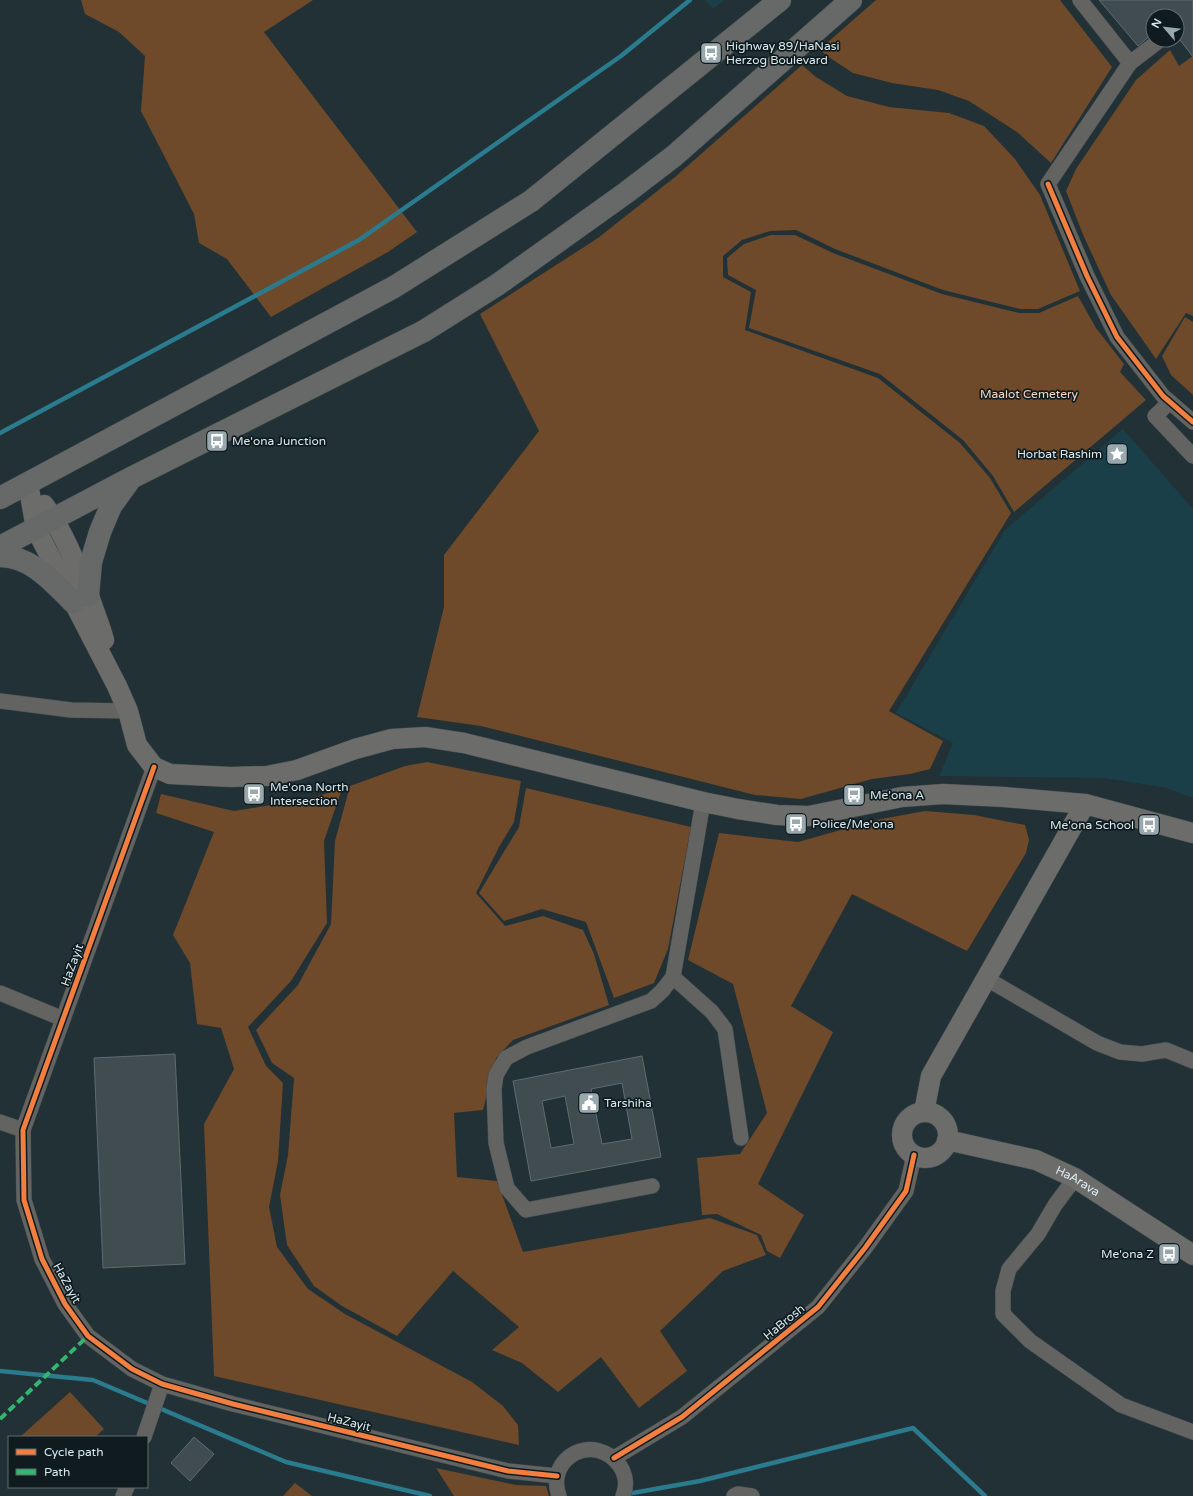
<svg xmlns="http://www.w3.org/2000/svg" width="1193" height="1496" viewBox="0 0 1193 1496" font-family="'Varela Round',sans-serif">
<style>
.built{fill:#1b3f48}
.green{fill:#6e492a}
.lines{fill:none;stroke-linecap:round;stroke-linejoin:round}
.stream{stroke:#2b7b8e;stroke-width:4.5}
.building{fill:#414c50;stroke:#5e6b6f;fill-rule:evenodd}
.minor-casing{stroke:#414d51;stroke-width:16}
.major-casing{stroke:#414d51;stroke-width:21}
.highway-casing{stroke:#414d51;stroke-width:23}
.minor{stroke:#636362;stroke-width:15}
.major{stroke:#6c6c6b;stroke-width:20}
.highway{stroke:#676868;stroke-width:22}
.quiet{stroke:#33b770;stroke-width:4;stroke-dasharray:8 4;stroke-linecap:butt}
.cycleway-casing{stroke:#0f1b1e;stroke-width:8}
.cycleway{stroke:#f27e40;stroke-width:5}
.labels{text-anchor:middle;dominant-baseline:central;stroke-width:3.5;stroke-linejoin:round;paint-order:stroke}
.poi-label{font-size:12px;fill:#d8e8ec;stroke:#0f1b1e;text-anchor:start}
.park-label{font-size:12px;fill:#f6d6c0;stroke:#0f1b1e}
.street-label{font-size:12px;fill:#d8e8ec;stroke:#0f1b1e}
</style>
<rect width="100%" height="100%" fill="#223135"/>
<g class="built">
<polygon points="705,0 724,0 713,9"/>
<polygon points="1123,429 1193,509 1193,798 1167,788 1105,778 939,776 953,743 896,713 1005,530"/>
</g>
<g class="green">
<polygon points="81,0 313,0 264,32 417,232 388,252 271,317 227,259 199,243 194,214 141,111 145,56 119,32 85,14"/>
<polygon points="876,0 1060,0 1112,67 1051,163 1017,132 969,101 938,90 892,83 853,73 827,56 820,49"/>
<polygon points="1170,50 1179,66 1193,56 1193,316 1186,313 1156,359 1111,295 1084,237 1066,191 1076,169 1136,80"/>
<polygon points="802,65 816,77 847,96 889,107 949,113 984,126 1015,159 1040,195 1080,291 1038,309 1020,309 943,290 835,249 796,230 770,231 742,240 723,256 723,277 751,292 745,330 878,378 960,443 990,478 1011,513 889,711 943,741 930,769 910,774 872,779 801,799 755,795 481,726 417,717 444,607 444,555 539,431 480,314 598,238 675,177"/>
<polygon points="771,235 795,235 833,253 942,294 1019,313 1039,313 1078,296 1096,328 1124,364 1120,372 1146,400 1014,512 993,476 963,440 880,374 749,328 756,290 728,275 727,258 744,244"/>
<polygon points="1185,317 1193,322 1193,395 1171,375 1162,356"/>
<polygon points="427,762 521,781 514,822 499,847 476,893 505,926 543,916 583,930 594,954 609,1005 513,1040 496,1058 483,1110 454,1113 457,1177 497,1181 523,1252 710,1218 757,1235 766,1255 723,1271 660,1331 687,1371 639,1408 601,1357 558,1392 522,1363 492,1350 519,1327 453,1271 397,1336 342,1306 314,1286 287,1245 280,1195 288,1155 294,1078 272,1063 256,1030 298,985 331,924 335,841 350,786 405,766"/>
<polygon points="526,788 691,827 668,949 654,983 614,998 586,922 542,909 504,921 479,893 519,827"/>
<polygon points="342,789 324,841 327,923 291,981 248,1027 266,1066 283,1083 278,1161 269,1207 277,1247 308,1289 345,1314 472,1382 503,1406 518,1425 519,1445 214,1376 204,1124 234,1069 221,1028 197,1024 190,963 173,935 214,832 156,813 161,794 234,811 304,800"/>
<polygon points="925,811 974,815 1025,825 1029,840 1026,853 967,951 852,894 791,1006 833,1032 758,1184 804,1215 780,1258 767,1251 761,1235 717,1214 702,1215 697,1158 740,1154 767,1113 733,984 688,960 719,833 798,842 876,820"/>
<polygon points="70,1392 104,1429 95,1437 20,1437"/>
<polygon points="436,1468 516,1485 546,1486 549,1496 454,1496"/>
<polygon points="295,1483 312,1496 283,1496"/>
</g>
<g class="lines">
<g class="stream">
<polyline points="0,433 359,240 621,56 690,0"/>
<polyline points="0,1371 93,1380 286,1462 430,1496"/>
<polyline points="627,1494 700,1481 913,1428 985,1496"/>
</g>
</g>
<g class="building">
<polygon points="1099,0 1193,0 1193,57 1177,36 1177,16 1153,16 1153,33 1138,46"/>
<polygon points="175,1054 185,1264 103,1268 94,1058"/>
<path d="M642,1056l19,101 -130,24 -18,-100zM622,1083l10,56 -30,5 -11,-55zM565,1096l9,48 -23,4 -9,-47z"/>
<polygon points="194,1437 214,1454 190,1481 171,1463"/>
</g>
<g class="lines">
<g class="minor-casing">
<g id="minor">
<polyline points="1080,0 1130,63"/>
<polyline points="1160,40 1130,63 1048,184 1087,276 1117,337 1163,396 1193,422"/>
<polyline points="1170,402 1155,416 1193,456"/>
<polyline points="0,701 71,710 128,711"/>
<polyline points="154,767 23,1130 24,1200 42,1259 65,1304 88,1336 132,1369 162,1384 233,1404 508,1471 557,1476"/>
<polyline points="673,977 712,1012 725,1029 741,1138"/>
<polyline points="987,979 1097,1043 1120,1052 1142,1054 1166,1050 1193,1061"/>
<polyline points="0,993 63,1019"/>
<polyline points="0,1122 23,1130"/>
<polyline points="1075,1178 1055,1205 1038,1234 1009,1269 1003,1291 1003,1314 1030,1341 1121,1405 1193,1432"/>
<polyline points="652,1186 526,1210 507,1188 496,1143 494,1089 496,1075 506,1058 527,1047 651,1001 662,991 673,977 703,802"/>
<polyline points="144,1437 162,1384"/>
<polyline points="614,1458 682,1417 818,1307 865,1248 906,1191 914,1155"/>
<polyline points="123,1496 127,1487"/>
<path d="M559,1496c-14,-39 36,-65 61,-30 6,9 7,20 3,30"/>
<polyline points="734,1496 738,1494 752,1496"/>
</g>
</g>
<g class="major-casing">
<g id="major">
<polyline points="28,483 36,529 117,686 128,711 137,745 154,767 170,774 231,777 267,776 297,770 355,749 392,739 425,737 464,743 703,802 738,809 777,815 809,816 902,797 943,794 1004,797 1085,804 1193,833"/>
<path d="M44,505c20,27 32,60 45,91 5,15 11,29 15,44"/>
<polyline points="924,1112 931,1076 1085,804"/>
<circle cx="925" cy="1135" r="23"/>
<path id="s1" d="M947,1140l89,20 39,18 118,77"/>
</g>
</g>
<g class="highway-casing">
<g id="highway">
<polyline points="0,498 394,287 531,201 780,0"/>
<polyline points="0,547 131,478 424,331 497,285 627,192 674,156 851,0"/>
<path d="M0,556c31,0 53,26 73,46"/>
<polyline points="88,596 91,562 100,532 111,506 129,481"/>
</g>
</g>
<use href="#minor" class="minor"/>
<use href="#major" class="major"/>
<use href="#highway" class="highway"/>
<polyline class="quiet" points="0,1419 88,1336"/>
<g class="cycleway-casing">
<g id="cycleway">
<polyline points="1048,184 1087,276 1117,337 1163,396 1193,422"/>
<polyline points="154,767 23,1130 24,1200 42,1259 65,1304 88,1336 132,1369 162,1384 233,1404 508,1471 557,1476"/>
<polyline points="614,1458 682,1417 818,1307 865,1248 906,1191 914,1155"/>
</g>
</g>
<use href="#cycleway" class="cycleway"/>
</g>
<defs>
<g id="bus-square" transform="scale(1.15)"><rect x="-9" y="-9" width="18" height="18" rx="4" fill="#98a8ac" stroke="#0f1b1e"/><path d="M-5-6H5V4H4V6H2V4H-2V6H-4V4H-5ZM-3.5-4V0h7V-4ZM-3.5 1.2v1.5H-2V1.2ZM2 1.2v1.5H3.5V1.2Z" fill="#fff"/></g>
<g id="sight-square" transform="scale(1.15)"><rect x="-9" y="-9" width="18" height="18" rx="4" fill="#98a8ac" stroke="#0f1b1e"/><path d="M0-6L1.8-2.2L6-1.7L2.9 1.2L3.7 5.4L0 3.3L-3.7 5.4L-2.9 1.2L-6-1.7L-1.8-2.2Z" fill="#fff"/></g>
<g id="civic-square" transform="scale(1.15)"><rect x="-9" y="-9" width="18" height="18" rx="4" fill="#98a8ac" stroke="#0f1b1e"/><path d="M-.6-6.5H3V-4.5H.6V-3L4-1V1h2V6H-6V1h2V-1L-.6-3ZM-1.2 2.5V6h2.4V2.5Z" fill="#fff"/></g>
</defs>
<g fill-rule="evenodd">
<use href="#bus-square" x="711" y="53"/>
<use href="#bus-square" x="217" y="441"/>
<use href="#sight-square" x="1117" y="454"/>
<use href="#bus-square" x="254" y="794"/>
<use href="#bus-square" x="854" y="795"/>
<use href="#bus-square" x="796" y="824"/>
<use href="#bus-square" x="1149" y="825"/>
<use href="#civic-square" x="589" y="1103"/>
<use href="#bus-square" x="1169" y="1254"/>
</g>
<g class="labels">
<g class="poi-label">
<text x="726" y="46">Highway 89/HaNasi<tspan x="726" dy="14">Herzog Boulevard</tspan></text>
<text x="232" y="441">Me'ona Junction</text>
<text x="1102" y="454" text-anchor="end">Horbat Rashim</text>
<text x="270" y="787">Me'ona North<tspan x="270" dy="14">Intersection</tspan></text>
<text x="870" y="795">Me'ona A</text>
<text x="812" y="824">Police/Me'ona</text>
<text x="1134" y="825" text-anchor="end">Me'ona School</text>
<text x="604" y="1103">Tarshiha</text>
<text x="1154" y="1254" text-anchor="end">Me'ona Z</text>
</g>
<g class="park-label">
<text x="1029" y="394">Maalot Cemetery</text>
</g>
<g class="street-label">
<text transform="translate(72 965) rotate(-70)">HaZayit</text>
<text stroke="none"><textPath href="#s1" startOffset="138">HaArava</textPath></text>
<text transform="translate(67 1283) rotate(61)">HaZayit</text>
<text transform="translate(784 1322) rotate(-39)">HaBrosh</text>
<text transform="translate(349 1422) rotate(14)">HaZayit</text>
</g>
</g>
<rect x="8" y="1436" width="140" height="52" fill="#0f1b1e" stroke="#5f6d70"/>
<rect x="16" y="1449" width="20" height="6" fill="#f27e40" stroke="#5f6d70"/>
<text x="44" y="1456" font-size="12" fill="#d8e8ec">Cycle path</text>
<rect x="16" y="1469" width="20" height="6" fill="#33b770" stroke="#5f6d70"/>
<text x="44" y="1476" font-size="12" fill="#d8e8ec">Path</text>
<g transform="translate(1165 28) rotate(298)"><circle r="19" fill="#0f1b1e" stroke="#5f6d70"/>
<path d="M0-3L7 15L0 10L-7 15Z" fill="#98a8ac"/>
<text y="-6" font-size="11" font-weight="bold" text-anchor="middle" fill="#d8e8ec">N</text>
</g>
</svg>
